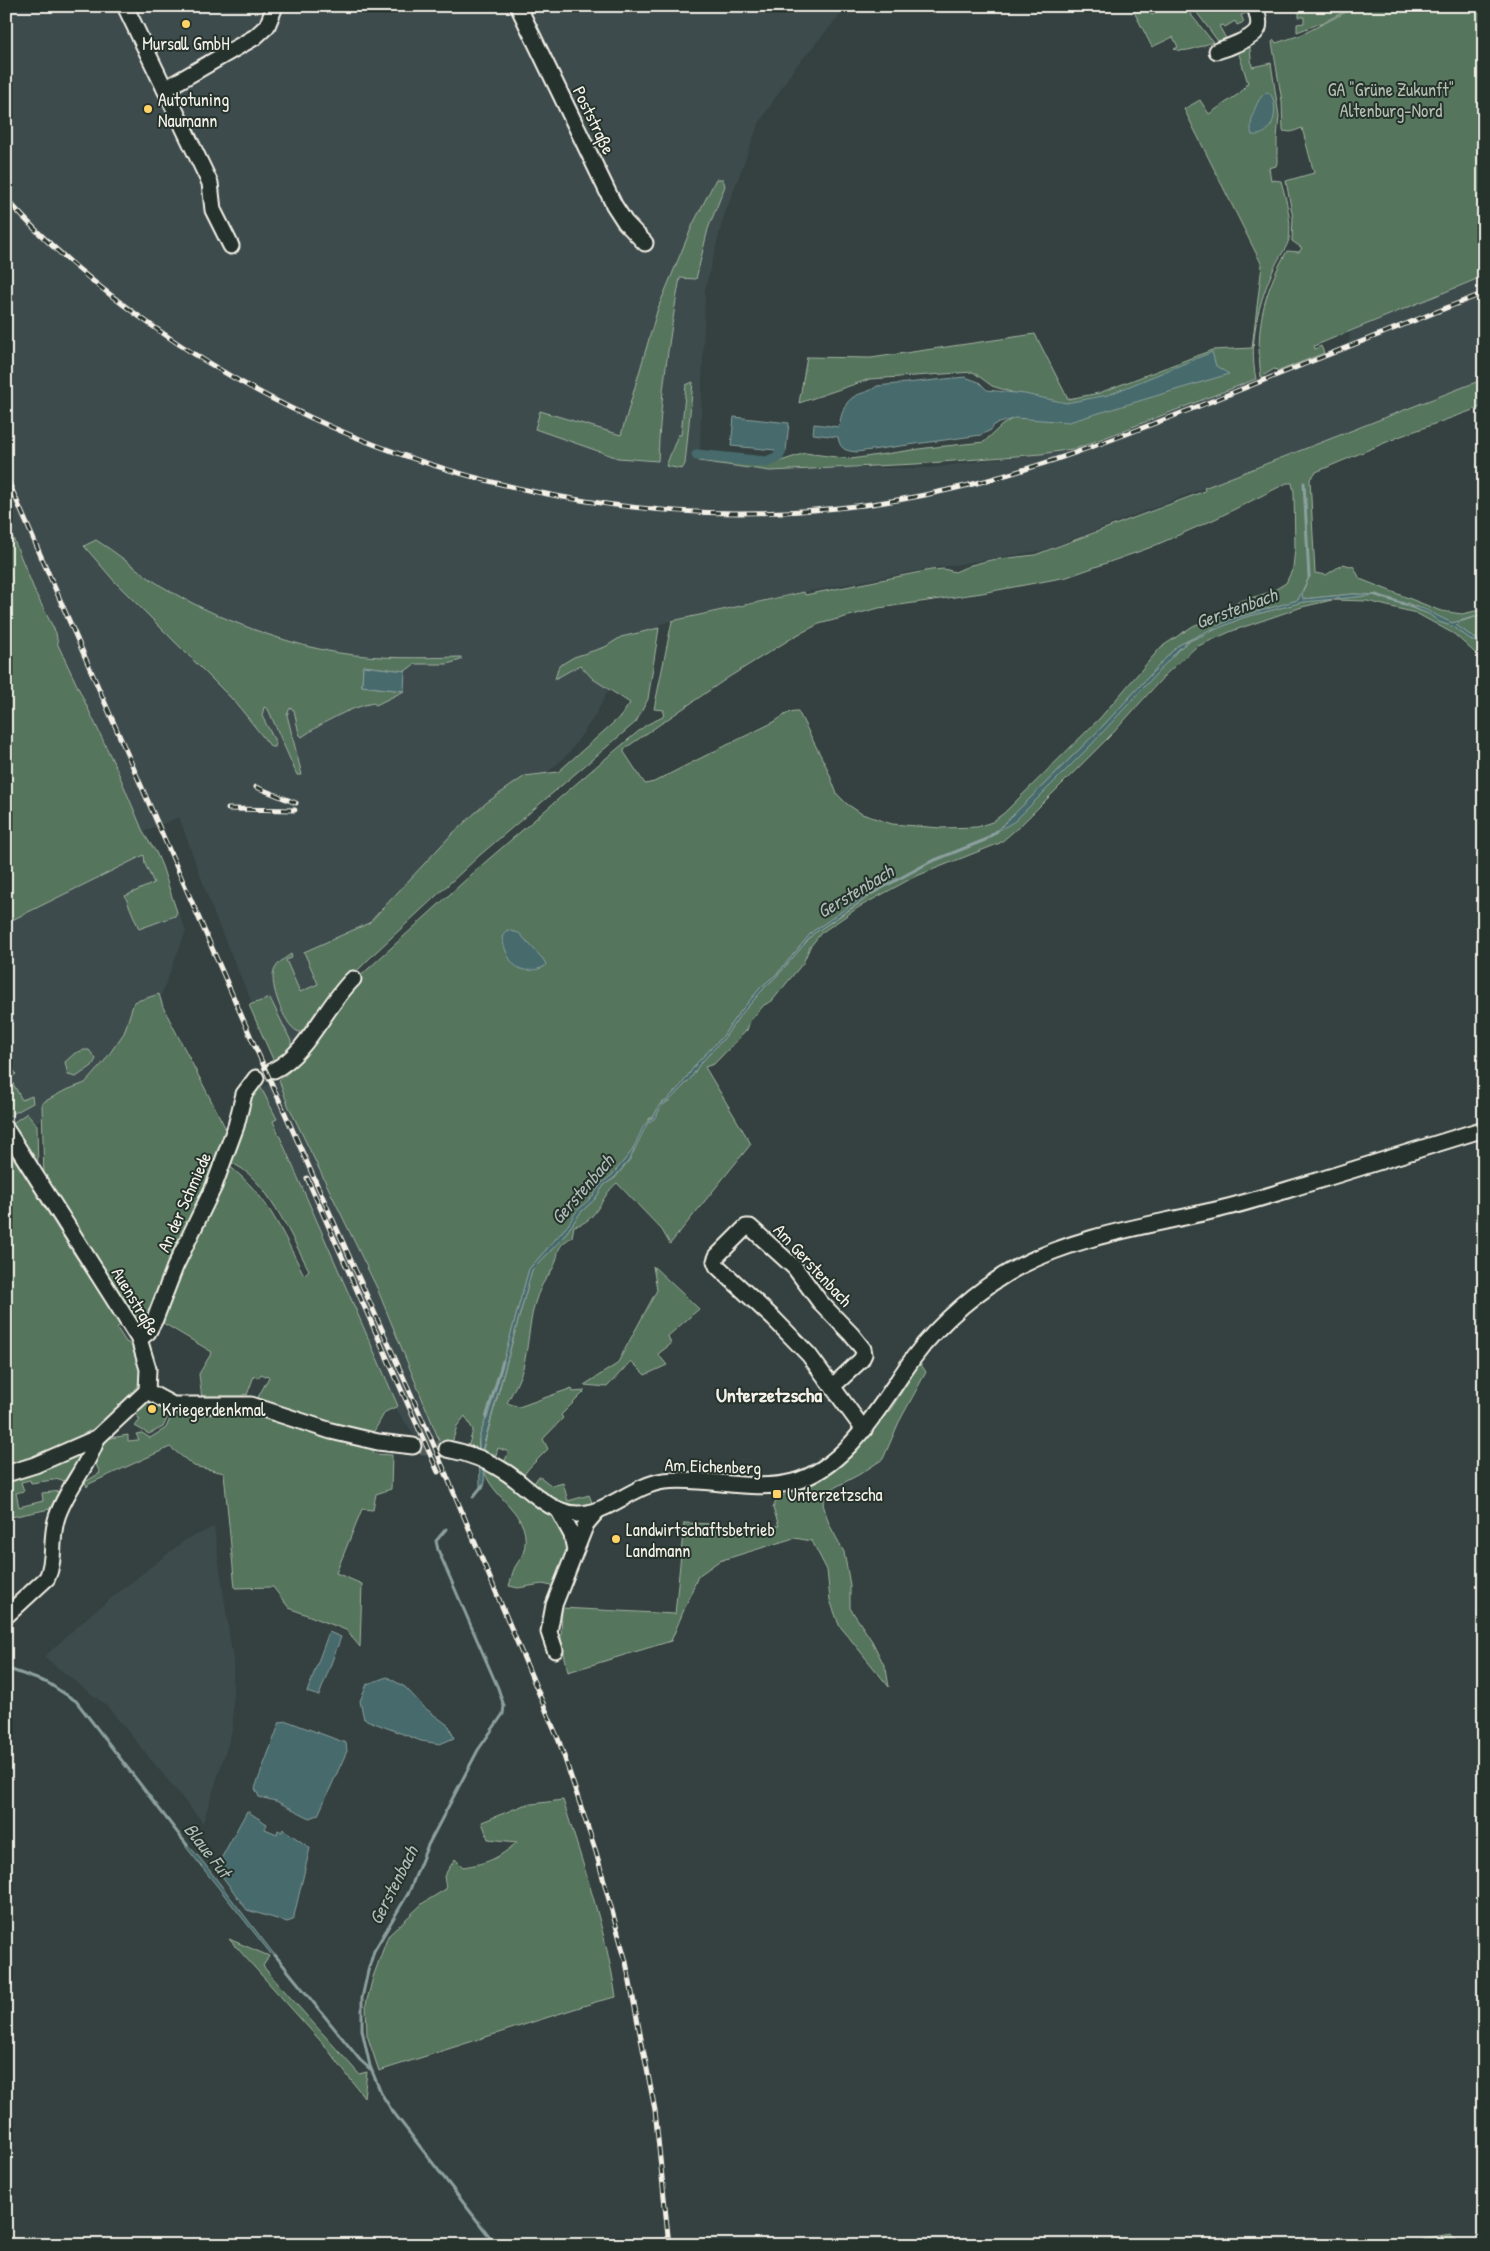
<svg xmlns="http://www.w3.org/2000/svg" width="1490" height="2251" viewBox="0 0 1490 2251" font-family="'Patrick Hand',sans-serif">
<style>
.built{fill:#3e4b4e}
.green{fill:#54745d;stroke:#a4b2a2;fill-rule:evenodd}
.water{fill:#466a6c;stroke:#8ca09e}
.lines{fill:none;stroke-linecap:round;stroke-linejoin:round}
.stream{stroke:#8ca09e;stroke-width:3}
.canal{stroke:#466a6c;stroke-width:11}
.minor-tunnel{stroke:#515b59;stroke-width:15;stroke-dasharray:15 8;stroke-linecap:butt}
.minor-casing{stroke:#f4f1e8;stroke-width:19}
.minor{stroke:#26332d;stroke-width:15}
.rail-casing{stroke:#f4f1e8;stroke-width:5}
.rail{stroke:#26332d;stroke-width:3;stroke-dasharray:9;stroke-linecap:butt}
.poi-dot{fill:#ffd166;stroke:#26332d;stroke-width:2}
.labels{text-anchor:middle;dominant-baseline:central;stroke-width:4;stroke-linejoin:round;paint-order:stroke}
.poi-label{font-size:18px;fill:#f4f1e8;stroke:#26332d;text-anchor:start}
.park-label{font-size:18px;fill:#b4bfb0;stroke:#26332d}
.street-label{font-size:18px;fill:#f4f1e8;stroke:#26332d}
.water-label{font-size:19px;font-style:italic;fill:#aebbb6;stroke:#26332d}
.quarter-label{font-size:20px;font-weight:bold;fill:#f4f1e8;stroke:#26332d}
</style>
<rect width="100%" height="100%" fill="#344140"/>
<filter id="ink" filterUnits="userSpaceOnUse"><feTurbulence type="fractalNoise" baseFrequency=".02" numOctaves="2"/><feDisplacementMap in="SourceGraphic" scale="10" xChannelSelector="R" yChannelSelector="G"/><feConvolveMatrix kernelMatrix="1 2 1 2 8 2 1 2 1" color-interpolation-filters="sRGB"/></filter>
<g filter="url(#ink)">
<g class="built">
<polygon points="6,6 848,6 793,70 758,125 723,219 705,289 700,453 779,468 930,468 1078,448 1349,343 1350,332 1484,276 1484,379 1045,550 922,570 757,601 659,624 659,628 633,642 596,714 569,753 377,930 290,1057 260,1022 214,914 179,817 145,831 186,931 162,993 95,1099 58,1116 6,1130"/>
<polygon points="279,1080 288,1105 377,1288 437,1438 418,1440 393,1405 261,1088"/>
<polygon points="214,1527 233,1660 233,1728 203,1823 107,1706 44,1657 90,1615 185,1540"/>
</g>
<g class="green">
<path d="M1131,6h15l6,9 13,-7 -1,-2h20l29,36c-12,4 -28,12 -39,7l4,-2 -5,-10 -21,10z"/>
<polygon points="1192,6 1251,6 1250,12 1241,15 1244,22 1237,25 1235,21 1225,27 1223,25 1219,26 1229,44 1220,44"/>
<polygon points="1302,6 1355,6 1324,22 1297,32 1297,24 1304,23 1304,17 1299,17 1299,9"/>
<path d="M1358,6h126v270l-170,70 1,3 6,-3 3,7 -45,18 -5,-2 -13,8c-6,-48 2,-84 26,-126l12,1 3,-4 -10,-7 1,-23 -7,-37 28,-8 -12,-45 -11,4 -8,-1 -1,-30 -10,-59 2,-2 2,3 25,-8z"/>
<path d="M1249,40l3,27 19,-4 8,53 -2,23v24l-1,3 -7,2 2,12 10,1c5,18 11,39 8,58 -2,9 -10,18 -14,27 -16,34 -27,76 -19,113l-178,69 -37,6 -125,10 -146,7 -71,-10 2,-3 54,7 17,-1 33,-11 46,6 75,-11 58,-6 18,-17 13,-8 -1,-24 -22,-7 -19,-14 -103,7 -71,24 8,-46 64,1 164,-24 33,65 31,-6 113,-43 40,-2 10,-83 -78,-156 16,-9 9,14 31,-21 8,-10 -11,-35z"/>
<path d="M716,179h7l2,7 -17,43 -12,50 -16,-1c-11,60 -20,122 -22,183l-40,-3 -83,-29 5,-18 81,24 37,-127 35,-84z"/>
<path d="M1484,379v27l-83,30 -85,36 -6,7 5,94 11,2 17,-11 11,3 6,12 81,32 21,3 22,-5v52l-30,-27 -38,-21 -49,-12 -35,-1 -30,7 -70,24 -36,16 -30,27 -52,58 -94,94 -20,17 -86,34 -55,30 -38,26 -11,14 -7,16 -31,38 -8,4 -14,16 -3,9 -33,34 -9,3 46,77 -81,100 -8,-14 -45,-47c-16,12 -20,40 -43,43l-2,11c-19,11 -11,17 -19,31 -3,6 -8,11 -11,17 -13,25 -12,53 -18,79 -3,13 -11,27 -17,39l12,4 53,-19 1,4 12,-1 -24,24 2,3 -20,21 5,10 -19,19 -6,8 -20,-12 6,-12 -11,-4 -2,7 -4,-2 -2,2 -8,-2 50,-183 29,-30 20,-28 14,-13 9,-14 11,-7 15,-19 16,-35 10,-7 5,-11 9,-6 21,-22 8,-13 26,-28 13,-19 27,-31 13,-12 35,-41 56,-37 -8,1 -49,34 -35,42 -15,12 -27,32 -12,18 -27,28 -14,20 -16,17 -6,3 -6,12 -5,3 -17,32 -20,24 -10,8 -9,14 -16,15 -9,13 -39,44 -37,133 -13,36 -1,14 -10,-4 5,-18 -8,-14 -8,10 -5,17 -4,2h-7l-64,-157 -89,-183 -9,-25 10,-8 67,-92 127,-116 116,-100 47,-39 17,-8 1,-7 -10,-1 18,-88 132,-29 1,3 126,-25 13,-1 11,3 16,-7 20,-5 44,-5 170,-64 -1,-3zM1287,483h5l2,9 1,56 -2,20 -7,15 -15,9 -31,9 -21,14 -26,11 -32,21 -61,71 -96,95 -12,9 -15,5 -36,1 -49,-4 -30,-10 -15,-10 -10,-10 -10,-26 -29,-57c-10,-1 -19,9 -28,13 -39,19 -78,38 -116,58l-9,2 -21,-32v-3l105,-72 68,-42 22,-11 60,-16 103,-15 85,-16 82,-29 64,-28zM1309,577l-7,16v6l51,-5 23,1 -73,7 -61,16 -53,23 -10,8c-59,62 -114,129 -182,182l104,-103 76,-82 55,-27 66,-19zM1407,603l45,20 30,-8 -23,7 -3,3 24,17 -7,-1 -19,-14 -15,-5 -10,-8 -23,-8z"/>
<polygon points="693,382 685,464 682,469 666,466 678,435 681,435 686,385"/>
<polygon points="6,521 36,594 56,633 58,645 118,772 144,834 156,852 162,866 174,903 177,912 175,916 139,929 125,896 154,883 145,864 144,855 6,923"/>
<path d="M96,540c20,12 37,27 56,40 50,33 128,63 187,73 40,6 82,5 122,4v3l-14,4h-32l-10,7 -42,-5 -1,20 42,5 -28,14 -3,-2c-25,5 -51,20 -71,34l-3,-3 -5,-24 -4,-2 -3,7 15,60h-5l-29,-66 -4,-2 -2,9 14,27 -1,4h-4l-35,-44 -121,-121 -31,-36z"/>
<path d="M659,628l-11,71 -12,23 -156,133 -104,97 -24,24 -44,56c-3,0 -8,1 -11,-1 -13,-6 -28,-48 -23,-60 3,-8 10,-12 17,-17l1,4 -6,2 14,32 18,-8 -14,-32 65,-29 83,-89 34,-31 39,-27 33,-4 63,-56 9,-13 -37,-24 -13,-14 -25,14 4,-13 15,-9 31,-10 16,-10z"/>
<polygon points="159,994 163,1007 229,1135 150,1317 135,1321 44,1181 42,1103 64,1091 85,1083 103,1063 124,1033 134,1002"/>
<polygon points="270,998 291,1041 291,1051 275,1064 249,1005"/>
<polygon points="84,1050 89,1050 96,1059 92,1066 76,1077 68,1075 65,1062 75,1053"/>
<polygon points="11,1066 16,1074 10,1078 22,1100 32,1096 33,1103 9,1116 6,1116 9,1112 6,1107 6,1068"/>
<path d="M258,1082l19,37 -4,2 125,285 -13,6 -13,23 -32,-6 -84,-28 13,-24 -2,-2 -1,1 -5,-2 -3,4 -4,-2 -7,19 -3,-1 -3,4 -39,1 -3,-25 13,-22 -54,-32 70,-155c41,32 53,65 76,110l5,-5c-18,-33 -43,-95 -80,-108l17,-59z"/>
<polygon points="27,1113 37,1125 38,1171 10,1125"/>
<path d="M6,1146l69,110 46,68 -4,4 9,14 10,5c4,10 7,21 5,33 -6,39 -102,76 -135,90z"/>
<polygon points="653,1266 699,1309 668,1336 671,1344 658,1354 667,1365 645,1375 631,1361 607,1387 584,1385 617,1364 657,1290"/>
<polygon points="920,1363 926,1372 899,1422 883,1459 860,1474 828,1491 823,1504 829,1524 844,1552 850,1585 850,1608 872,1641 886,1669 889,1687 839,1625 830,1600 827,1570 812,1541 794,1538 719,1561 698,1576 671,1641 568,1672 561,1639 562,1608 675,1614 684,1523 779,1526 773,1508 777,1499 824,1473 866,1437 891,1409"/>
<polygon points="144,1402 153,1402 164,1407 163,1411 169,1414 163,1427 149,1434 135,1426 140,1420 134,1412"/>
<polygon points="241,1409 369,1445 375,1454 392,1455 391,1489 376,1494 373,1510 362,1509 336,1573 362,1584 360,1647 346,1630 289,1608 273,1587 235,1588 224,1473 194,1466 170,1447 89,1484 87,1487 85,1482 100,1473 94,1460 105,1439 128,1435 128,1441 139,1440 136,1434 142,1433 150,1438 166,1428 172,1414"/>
<polygon points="77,1450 83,1461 67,1483 60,1479 31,1483 30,1480 21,1482 24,1491 16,1493 19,1507 43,1501 42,1493 62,1491 50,1509 6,1518 6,1478"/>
<path d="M483,1466l72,49 15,33 -13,39 -15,-3 -24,4 -9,-2c2,-6 3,-13 6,-19 2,-4 6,-8 8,-13 13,-42 -34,-54 -40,-88z"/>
<polygon points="539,1476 552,1486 563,1483 568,1501 589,1495 593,1505 566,1508 536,1489 534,1483"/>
<path d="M563,1800c20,65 43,130 53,197l-17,4 -220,70 -12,-36 -1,-31 7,-27 15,-41 35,-33 23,-14 -2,-13 11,-17 8,8c25,-4 35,-8 54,-25l-29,-3 -6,-17 42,-17z"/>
<polygon points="229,1939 269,1956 263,1966 272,1977 359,2074 367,2072 364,2097 325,2046"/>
<polygon points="1451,2235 1459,2245 1413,2245 1426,2239"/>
</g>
<g class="water">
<path d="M1267,92c12,4 12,46 -15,43 -4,-10 4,-38 15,-43z"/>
<path d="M1212,352l4,14 13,8 -160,48 -54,-4 -21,7 -3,5 -10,5 -124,17c-12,-1 -17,-3 -19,-15l-25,-3 1,-10 25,3c2,-12 5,-25 16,-31 8,-4 15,-4 22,-10l88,-9 14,5 8,8 38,4 41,9 42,-8z"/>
<polygon points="734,417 789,423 786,451 731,446"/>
<polygon points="1310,575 1302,593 1303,599 1353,594 1378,595 1303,602 1242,618 1189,641 1179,649 1091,745 1015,821 996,832 1101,728 1177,646 1232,619 1298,600"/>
<polygon points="1401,603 1424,609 1452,623 1484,614 1459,622 1456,625 1481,643 1473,641 1454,627 1439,622 1429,614"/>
<polygon points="363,666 405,671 404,691 362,686"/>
<polygon points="871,894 813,934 778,975 765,987 738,1018 725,1037 699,1065 691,1078 670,1100 661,1106 656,1117 647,1124 630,1159 614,1178 604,1185 595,1199 581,1212 561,1240 532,1270 482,1450 485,1483 483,1489 480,1487 479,1438 492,1402 529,1269 568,1225 576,1212 593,1196 602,1183 612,1175 632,1151 644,1125 654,1116 660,1104 666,1101 682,1084 696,1064 723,1036 735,1018 762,986 777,974 812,932 861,898"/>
<path d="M507,930l12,3 24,26 3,5 -2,3c-27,11 -37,-6 -42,-30z"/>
<polygon points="329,1632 341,1637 319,1696 307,1692"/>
<polygon points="387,1677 405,1687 425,1708 449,1726 454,1738 440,1744 421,1741 364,1719 360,1701 367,1684"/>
<polygon points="287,1721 346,1743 347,1751 318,1815 310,1818 276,1801 259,1797 255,1788 280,1722"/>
<polygon points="247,1811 267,1824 265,1829 277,1834 278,1830 282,1832 283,1829 310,1848 293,1920 287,1922 247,1910 216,1868"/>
<polygon points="186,1843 200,1858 277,1958 271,1954 186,1847"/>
</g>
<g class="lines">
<g class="stream">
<polyline points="1304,483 1309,577"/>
<polyline points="1376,595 1404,604"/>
<polyline points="869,895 930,862 985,840 997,831"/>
<polyline points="486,1418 503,1361"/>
<polyline points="473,1497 483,1485"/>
<polyline points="446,1529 436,1541 438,1550 498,1688 504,1706 503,1714 478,1750 427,1847 409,1892 374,1951 368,1971 362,1998 362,2030 370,2066 381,2093 391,2109 496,2245"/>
<polyline points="6,1668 48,1683 76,1701 187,1845"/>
<polyline points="275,1955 360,2060 370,2069"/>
</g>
<polyline class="canal" points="697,455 766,462 778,457 781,451"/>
<polyline class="minor-tunnel" points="413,1446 447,1449"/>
<g class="minor-casing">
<g id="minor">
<polyline points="125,6 210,183 213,210 231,246"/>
<polyline points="518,6 614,205 625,222 645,243"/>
<path d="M1217,51c10,-3 35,-12 40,-21 4,-6 0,-17 -2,-24"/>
<polyline points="165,89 255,37 267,26 274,9"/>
<path d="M274,1070c33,-16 52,-65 79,-91"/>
<polyline points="6,1129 139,1339 148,1369 147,1391"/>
<polyline points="139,1339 148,1332 155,1319 175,1267 214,1186 236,1126 244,1094 256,1078"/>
<polyline points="833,1386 861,1360 864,1354 863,1349 851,1334 820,1302 795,1268 750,1227 746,1227 717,1256 715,1261 717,1266 774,1319 809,1355 864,1430"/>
<polyline points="147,1391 173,1405 251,1405 331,1431 378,1442 413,1446"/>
<path d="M447,1449c22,4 42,12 60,24 22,15 42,40 70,41 29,1 56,-29 87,-33 44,-5 86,12 129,1 56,-15 90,-82 121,-125 25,-34 69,-72 106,-91 64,-33 136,-41 204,-58 33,-8 65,-19 96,-28 55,-17 109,-34 164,-51"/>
<polyline points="6,1474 35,1465 97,1438 147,1391"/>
<polyline points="559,1511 572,1535 575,1550"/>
<path d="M6,1616l41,-38c9,-19 3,-41 10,-61 9,-28 31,-50 40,-79"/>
<polyline points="555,1650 549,1632 554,1605 586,1524 597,1511"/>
</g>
</g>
<use href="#minor" class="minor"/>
<g class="rail-casing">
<g id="rail">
<path d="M6,198c42,49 93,90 145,127 226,161 525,227 797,165 89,-20 174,-54 259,-87 92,-37 184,-73 277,-110"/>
<polyline points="6,476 253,1042 432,1441 559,1741 596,1852 626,1962 655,2110 669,2245"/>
<polyline points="256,787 296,803"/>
<polyline points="228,809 295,810"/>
<polyline points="307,1178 438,1472"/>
</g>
</g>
<use href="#rail" class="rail"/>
</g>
</g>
<g class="poi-dot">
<circle cx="186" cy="24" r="5"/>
<circle cx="148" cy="109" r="5"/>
<circle cx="152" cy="1409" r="5"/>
<rect x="772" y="1489" width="10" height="10" rx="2.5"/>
<circle cx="616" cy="1539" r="5"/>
</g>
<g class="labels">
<g class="poi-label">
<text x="186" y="43" text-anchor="middle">Mursall GmbH</text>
<text x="158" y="99">Autotuning<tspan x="158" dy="21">Naumann</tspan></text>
<text x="162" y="1409">Kriegerdenkmal</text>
<text x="787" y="1494">Unterzetzscha</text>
<text x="626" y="1529">Landwirtschaftsbetrieb<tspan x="626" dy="21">Landmann</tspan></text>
</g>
<g class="park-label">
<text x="1391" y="89">GA "Grüne Zukunft"<tspan x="1391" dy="21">Altenburg-Nord</tspan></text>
</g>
<g class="street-label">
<text transform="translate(594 120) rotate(64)">Poststraße</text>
<text transform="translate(184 1202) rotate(-66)">An der Schmiede</text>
<text transform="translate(813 1265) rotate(47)">Am Gerstenbach</text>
<text transform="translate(136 1301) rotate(59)">Auenstraße</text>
<text transform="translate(713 1466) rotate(2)">Am Eichenberg</text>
</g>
<g class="water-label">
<text transform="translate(1236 608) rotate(-20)">Gerstenbach</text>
<text transform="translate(855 891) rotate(-31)">Gerstenbach</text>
<text transform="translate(582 1189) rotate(-49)">Gerstenbach</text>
<text transform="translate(208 1850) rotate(52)">Blaue Fut</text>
<text transform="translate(393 1885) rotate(-63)">Gerstenbach</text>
</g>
<g class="quarter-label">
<text x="769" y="1394">Unterzetzscha</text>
</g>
</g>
<rect width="1490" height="2251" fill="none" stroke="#26332d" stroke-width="25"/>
<rect x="12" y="12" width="1465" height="2226" fill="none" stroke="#f4f1e8" stroke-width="2" filter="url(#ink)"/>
</svg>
